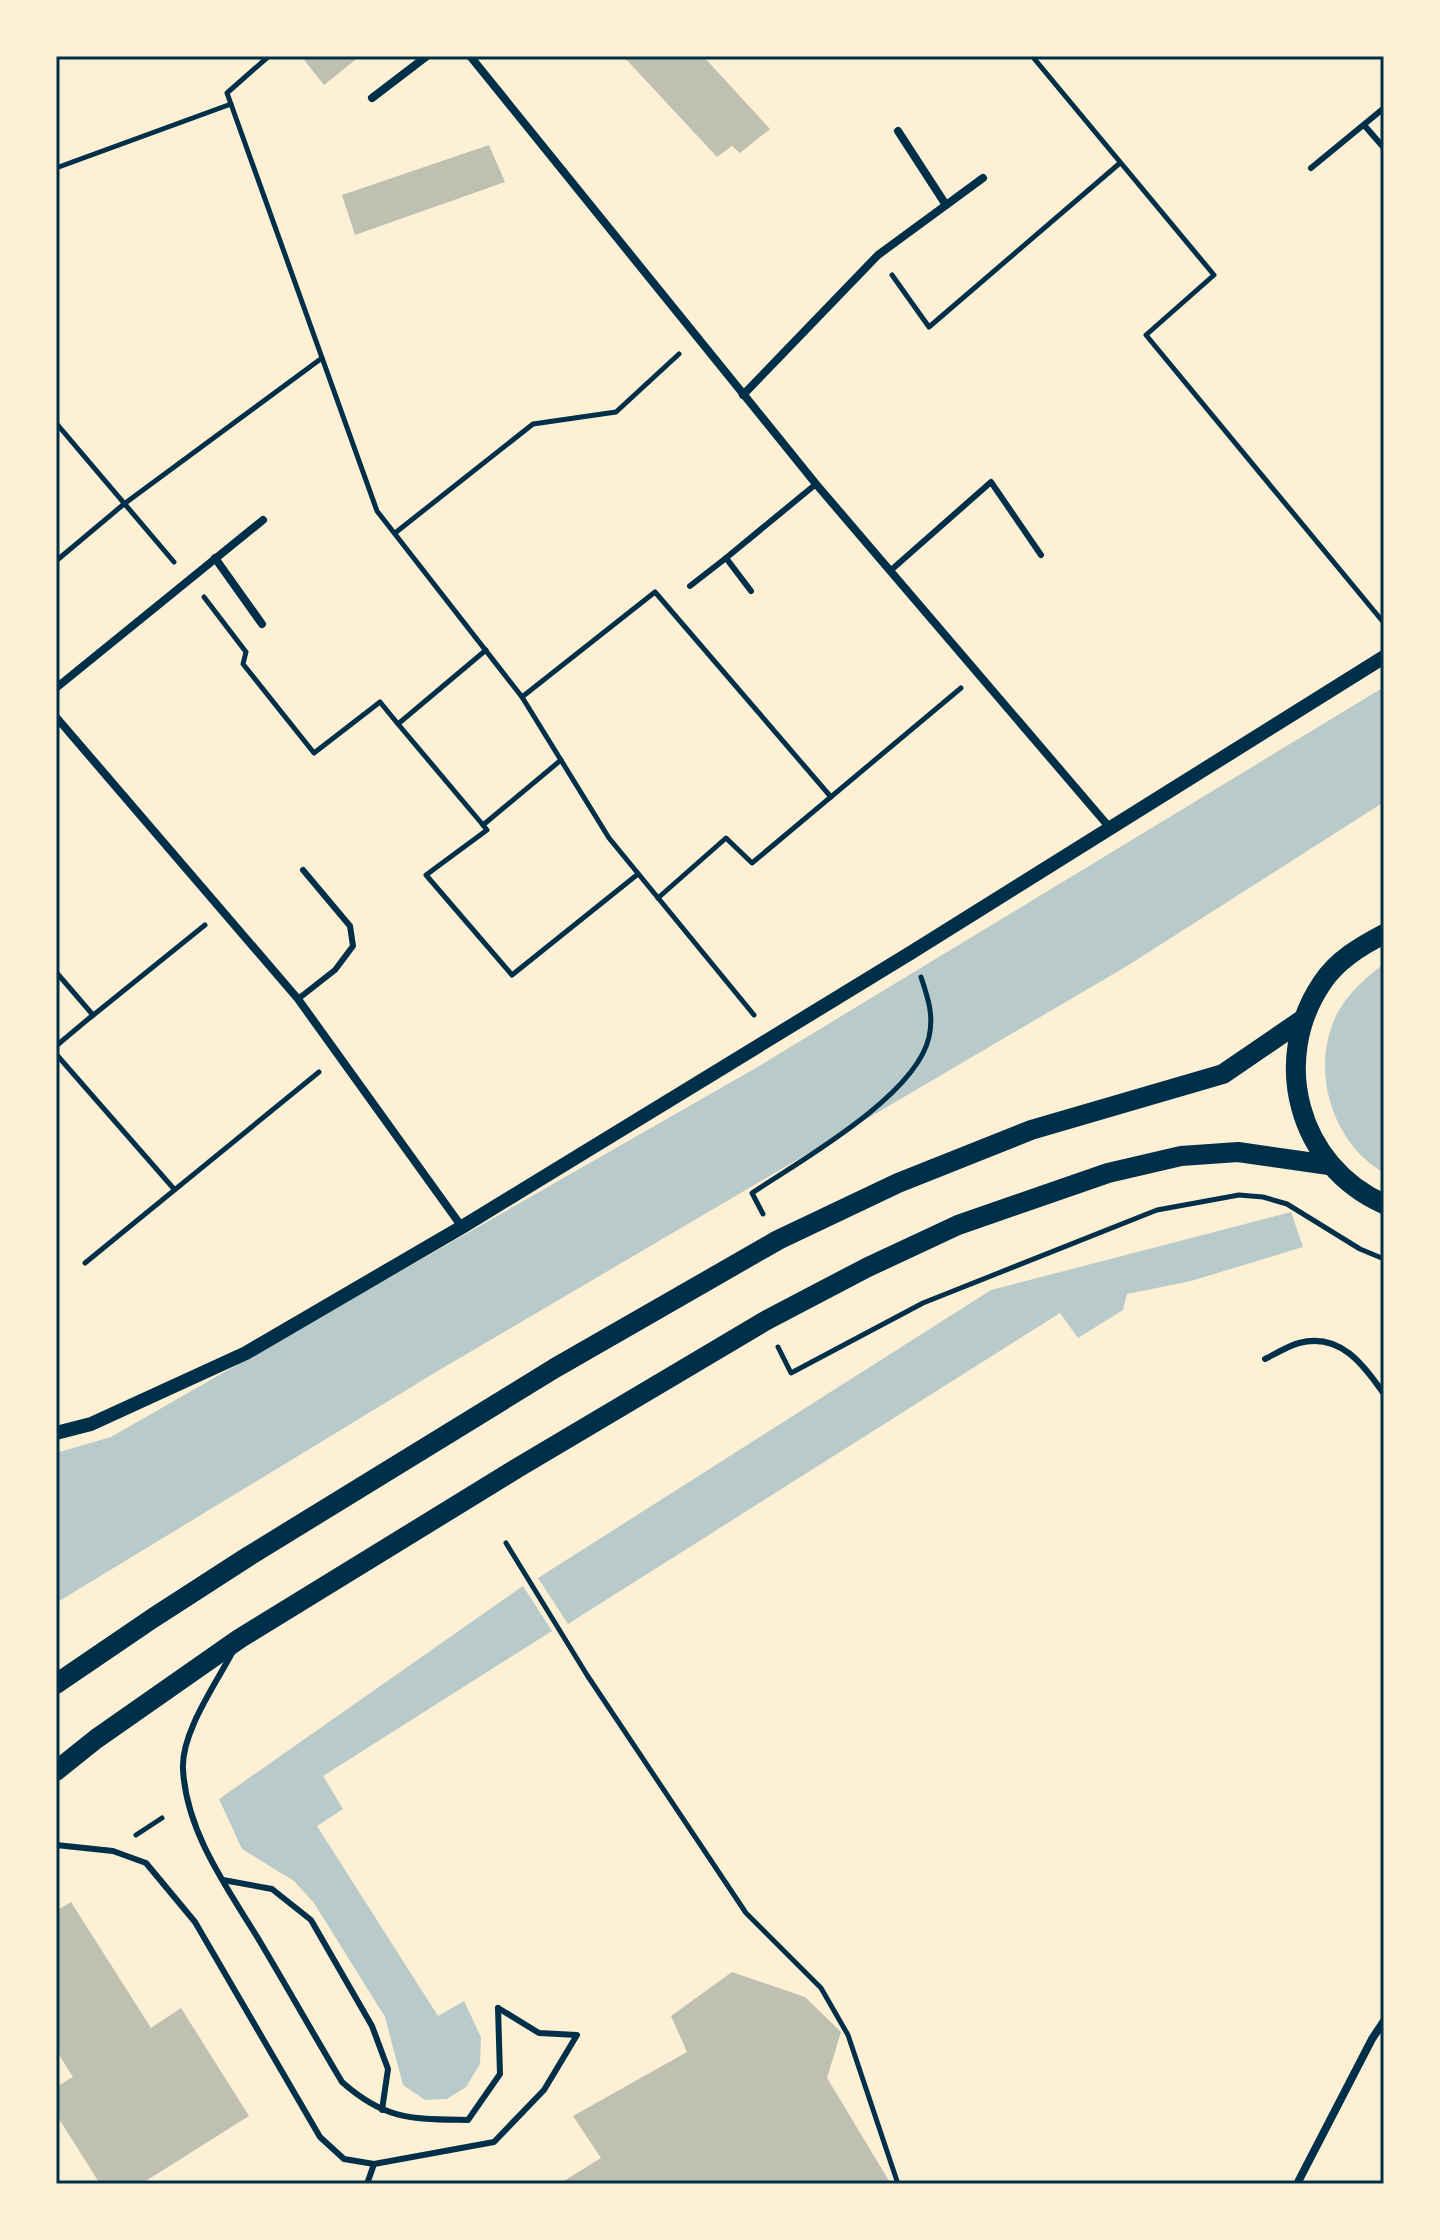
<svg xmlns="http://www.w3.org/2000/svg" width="1440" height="2240" viewBox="0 0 1440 2240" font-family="'Source Serif 4',serif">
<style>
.green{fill:#b9caca}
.building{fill:#bec0b2}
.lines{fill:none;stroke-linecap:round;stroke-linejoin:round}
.path{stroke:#003049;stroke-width:5}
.service{stroke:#003049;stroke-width:6}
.minor{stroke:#003049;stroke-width:8}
.tertiary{stroke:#003049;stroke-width:14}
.primary{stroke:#003049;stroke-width:20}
.neatline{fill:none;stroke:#003049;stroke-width:3}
</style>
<rect width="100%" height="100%" fill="#fdf0d5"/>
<g class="green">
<polygon points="1384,687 1384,802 1127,966 441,1369 56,1603 56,1453 111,1437 754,1069"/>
<path d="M1384,964v209c-52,-30 -75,-104 -47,-159 11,-21 28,-36 47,-50z"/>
<polygon points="1291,1212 1303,1247 1191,1281 1127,1294 1123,1310 1078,1338 1060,1313 568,1624 538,1578 991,1290"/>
<polygon points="523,1586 552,1631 323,1776 343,1809 317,1826 438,2016 464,2001 481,2037 480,2064 466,2087 447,2099 425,2100 403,2085 385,2017 314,1903 294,1881 242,1849 219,1799"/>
</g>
<g class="building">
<polygon points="301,56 360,56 324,85"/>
<polygon points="623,56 703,56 770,129 740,153 732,146 717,157"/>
<polygon points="489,145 505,182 355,235 342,195"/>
<polygon points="71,1902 151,2028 181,2008 249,2116 141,2184 100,2184 56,2114 56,2087 73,2077 56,2050 56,1911"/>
<polygon points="732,1972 805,1997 841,2032 827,2078 891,2184 559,2184 601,2158 573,2116 687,2052 671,2016"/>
</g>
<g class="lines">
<g class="path">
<polyline points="269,56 227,93 377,511 522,697 609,838 754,1015"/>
<polyline points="1032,56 1214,275 1146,335 1384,623"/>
<polyline points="56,168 231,104"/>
<polyline points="892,275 929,327 1120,163"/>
<polyline points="56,423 174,562"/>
<polyline points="395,533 533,424 616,412 679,354"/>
<polyline points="56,561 124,504 322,358"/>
<polyline points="204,597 246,652 243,664 314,753 380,702 398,724"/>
<polyline points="486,650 398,724 483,825 561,760"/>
<polyline points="522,697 655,592 831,797"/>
<polyline points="483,825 487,830 426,875 512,975 638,874"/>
<polyline points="658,898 726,838 752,863 961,688"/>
<polyline points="56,972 93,1015 56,1046"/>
<polyline points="91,1017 205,925"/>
<polyline points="56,1054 174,1189"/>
<path d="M763,1214l-11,-21c48,-32 164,-97 177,-156 5,-22 -1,-39 -8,-60"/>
<polyline points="85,1263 319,1072"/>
<polyline points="778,1347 791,1373 923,1303 1157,1210 1239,1195 1263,1197 1287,1204 1360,1249 1384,1259"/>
<polyline points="506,1543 587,1675 746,1913 821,1988 848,2035 898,2184"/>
<polyline points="136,1835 162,1818"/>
</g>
<g class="service">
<polyline points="1364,125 1384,148"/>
<polyline points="1311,168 1384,108"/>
<polyline points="726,558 816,484"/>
<polyline points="890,571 991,482 1041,555"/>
<polyline points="690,586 726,558 751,591"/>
<polyline points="298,999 335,970 353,946 350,926 303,870"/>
<path d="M1265,1359c10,-5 23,-13 34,-16 41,-11 65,22 85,51"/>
<path d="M232,1653c-17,32 -51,80 -49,116 3,63 45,120 76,171 28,47 55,95 83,142 44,39 71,37 126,38l32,-46 -2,-66"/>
<polyline points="56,1845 113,1851 146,1863 195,1922 320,2137 344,2159 374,2164 494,2142 544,2090 577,2035 539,2033 498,2008"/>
<polyline points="223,1880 272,1889 311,1920 372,2026 388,2069 382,2110"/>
<polyline points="367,2184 374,2164"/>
</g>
<g class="minor">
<polyline points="470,56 816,484 1110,828"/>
<polyline points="372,98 427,56"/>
<polyline points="898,131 946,205"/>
<polyline points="743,395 878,255 983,178"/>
<polyline points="215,558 262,624"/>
<polyline points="56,688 263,520"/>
<polyline points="56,717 298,999 462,1227"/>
<polyline points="1297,2184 1372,2039 1384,2021"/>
</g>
<polyline class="tertiary" points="56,1433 91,1424 246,1353 462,1227 912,952 1384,657"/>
<g class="primary">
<path d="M1384,934c-23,12 -47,26 -62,49 -52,77 -24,183 62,221"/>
<polyline points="56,1684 153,1618 249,1556 555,1368 778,1240 898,1183 1031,1130 1223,1074 1302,1020"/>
<polyline points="56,1771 96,1739 239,1639 519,1467 765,1321 868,1267 958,1225 1108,1173 1181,1156 1238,1152 1329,1165"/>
</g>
</g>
<rect width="1440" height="2240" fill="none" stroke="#fdf0d5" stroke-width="116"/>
<rect x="58" y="58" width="1324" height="2124" class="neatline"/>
</svg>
